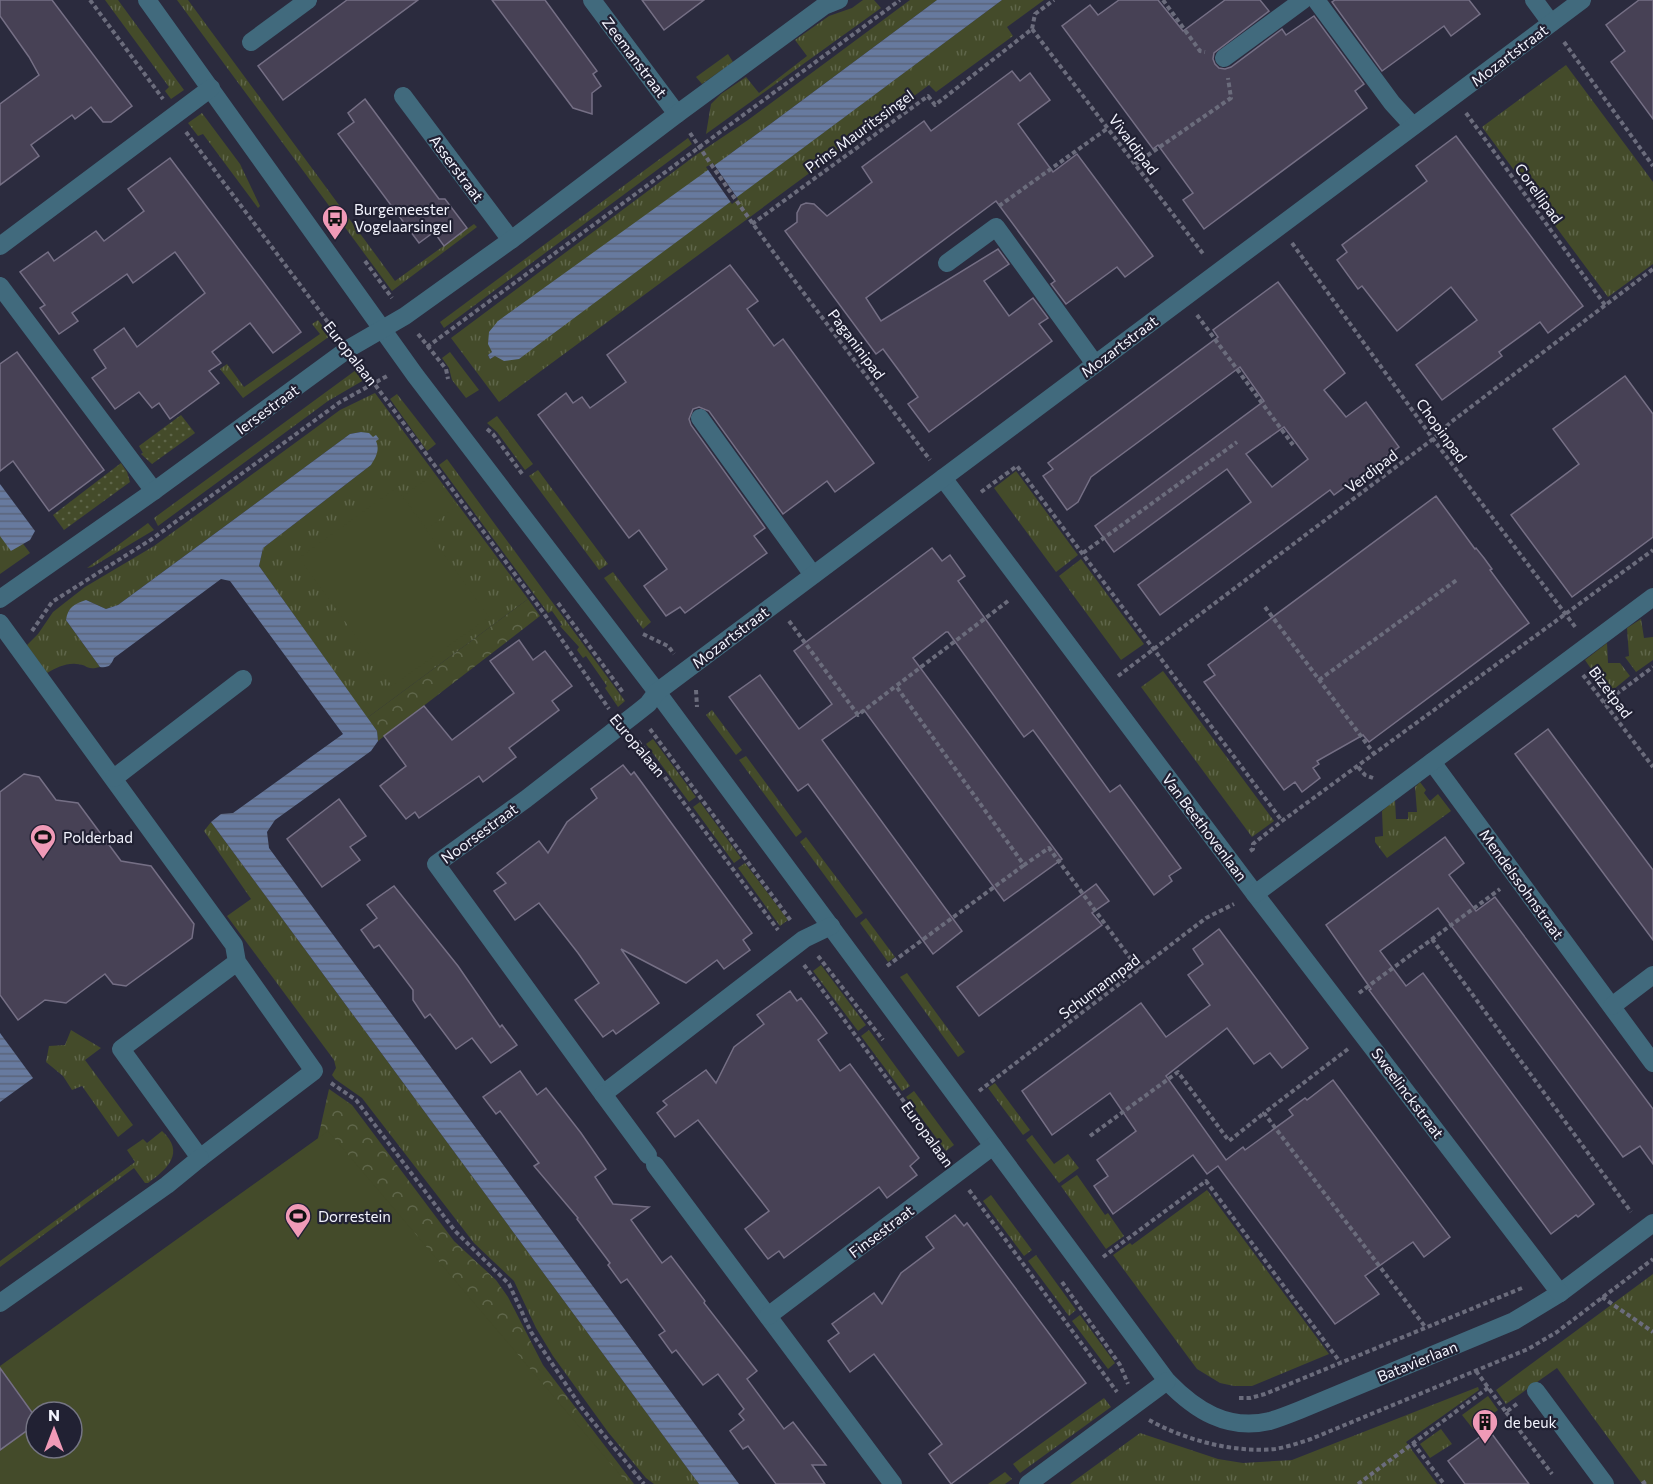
<svg xmlns="http://www.w3.org/2000/svg" width="1653" height="1484" viewBox="0 0 1653 1484" font-family="Commissioner,sans-serif">
<style>
.grass{fill:url(#grass-tufts)}
.forest{fill:url(#forest-crowns)}
.garden{fill:url(#garden-dots)}
.pitch{fill:#444b2a;fill-rule:evenodd}
.water{fill:url(#water-rules)}
.pier{fill:#2b2b3e}
.building{fill:#474155;stroke:#756f85;stroke-width:1.5;fill-rule:evenodd}
.lines{fill:none;stroke-linecap:round;stroke-linejoin:round}
.path{stroke:#6b6c7c;stroke-width:4;stroke-dasharray:4.5 3;stroke-linecap:butt}
.minor{stroke:#416a7d;stroke-width:18}
.labels{text-anchor:middle;dominant-baseline:central;stroke-width:4.5;stroke-linejoin:round;paint-order:stroke}
.street-label{font-size:15px;fill:#f3f4fe;stroke:#212133}
.poi-label{font-size:15px;fill:#f3f4fe;stroke:#212133;text-anchor:start}
</style>
<defs>
<pattern id="grass-tufts" width="24" height="20" patternUnits="userSpaceOnUse" patternTransform="scale(1.5)"><rect width="24" height="20" fill="#444b2a"/><path d="M3 7l-1-3M5 7V3M7 7l1-3M15 17l-1-3M17 17v-4M19 17l1-3" fill="none" stroke="#5f664a"/></pattern>
<pattern id="forest-crowns" width="20" height="18" patternUnits="userSpaceOnUse" patternTransform="scale(1.5)"><rect width="20" height="18" fill="#444b2a"/><path d="M2 6a3 3 0 1 1 6 0M12 15a3 3 0 1 1 6 0" fill="none" stroke="#5f664a"/></pattern>
<pattern id="garden-dots" width="8" height="8" patternUnits="userSpaceOnUse" patternTransform="scale(1.5)"><rect width="8" height="8" fill="#444b2a"/><path d="M2 2h.1M6 6h.1" fill="none" stroke="#5f664a" stroke-width="1.8" stroke-linecap="round"/></pattern>
<pattern id="water-rules" width="6" height="5" patternUnits="userSpaceOnUse" patternTransform="scale(1.5)"><rect width="6" height="5" fill="#677a9f"/><path d="M0 2.5h6" fill="none" stroke="#5a647a"/></pattern>
</defs>
<rect width="100%" height="100%" fill="#2b2b3e"/>
<g class="grass">
<polygon points="105,0 118,0 184,90 171,99 165,91 169,87"/>
<polygon points="177,0 188,0 395,281 474,224 477,227 392,291"/>
<polygon points="863,0 874,0 881,8 706,134 711,104 721,94 746,77 759,93 807,56 795,40 829,16 852,8"/>
<polygon points="910,0 937,0 726,157 488,355 490,359 495,356 519,358 1002,0 1044,0 1007,27 1013,36 936,92 929,85 499,402 451,338 696,155 748,120"/>
<polygon points="728,54 733,62 702,84 696,77"/>
<polygon points="1566,65 1653,182 1653,264 1608,297 1482,127"/>
<polygon points="202,113 240,164 260,206 258,208 203,134 198,136 188,123"/>
<polygon points="688,138 692,144 444,328 440,322"/>
<polygon points="318,320 330,336 243,398 220,369 227,364 244,387 320,334 312,324"/>
<polygon points="450,352 479,390 466,398 452,380 449,368 442,358"/>
<polygon points="356,370 364,380 328,401 158,526 154,518"/>
<path d="M375,393l153,206 -161,119 -108,-152 4,-18 108,-83 2,-28 -12,-5 -11,2 -232,171 -12,4 -20,-9 -20,20 34,47c-15,4 -12,-3 -24,-3 -10,-1 -20,4 -29,9l-20,-28 11,-11 15,-22 14,-11 18,-14 69,-41 186,-136z"/>
<polygon points="397,394 436,444 427,451 390,399"/>
<polygon points="497,416 533,464 525,470 497,432 487,423"/>
<polygon points="447,459 625,701 618,707 605,688 607,686 586,656 583,658 577,650 579,647 560,626 562,625 552,611 548,613 439,465"/>
<polygon points="538,470 608,564 599,570 529,476"/>
<polygon points="1016,471 1078,555 1056,572 994,488"/>
<polygon points="0,513 30,553 0,574"/>
<polygon points="148,523 154,530 92,567 87,568"/>
<polygon points="1081,559 1144,644 1121,660 1059,576"/>
<polygon points="613,572 651,622 643,629 604,578"/>
<polygon points="1641,619 1644,638 1653,637 1653,660 1636,672 1625,657 1629,656 1627,628"/>
<polygon points="1607,643 1608,663 1620,663 1630,676 1608,694 1585,660"/>
<polygon points="1163,671 1274,821 1252,837 1141,687"/>
<polygon points="712,710 742,750 736,755 706,715"/>
<polygon points="653,739 696,797 689,802 646,744"/>
<polygon points="746,756 802,832 796,837 739,760"/>
<polygon points="1420,782 1426,790 1424,793 1430,801 1438,794 1451,811 1387,858 1375,842 1375,837 1383,836 1382,811 1395,800 1396,819 1408,819 1408,812 1417,812 1415,787"/>
<polygon points="700,802 741,858 734,863 693,807"/>
<polygon points="211,822 699,1484 654,1484 646,1478 608,1432 553,1356 536,1328 514,1281 474,1243 362,1098 335,1079 332,1075 336,1068 334,1060 227,916 251,899 204,831"/>
<polygon points="806,837 863,913 856,918 800,842"/>
<polygon points="745,863 788,920 780,926 738,868"/>
<polygon points="866,918 895,957 888,962 860,923"/>
<polygon points="821,965 866,1025 858,1031 813,971"/>
<polygon points="907,973 965,1052 958,1057 900,977"/>
<polygon points="71,1030 101,1048 85,1060 133,1125 118,1137 82,1086 72,1090 63,1076 46,1062 49,1046 65,1045"/>
<polygon points="869,1030 910,1086 902,1091 861,1036"/>
<polygon points="995,1083 1030,1130 1023,1135 988,1088"/>
<polygon points="914,1091 954,1145 946,1151 906,1097"/>
<path d="M162,1131c24,22 5,38 -14,52h-3l-11,-15 -134,99v-6l135,-99 -8,-12 16,-11 4,4z"/>
<polygon points="1032,1135 1054,1164 1068,1154 1079,1168 1059,1183 1026,1140"/>
<polygon points="1077,1175 1105,1215 1108,1213 1124,1236 1106,1249 1061,1186"/>
<polygon points="1207,1190 1329,1354 1252,1386 1234,1386 1220,1383 1197,1369 1191,1361 1113,1255 1130,1243 1132,1245"/>
<polygon points="991,1195 1032,1250 1024,1256 983,1201"/>
<polygon points="1036,1255 1076,1310 1069,1316 1028,1261"/>
<polygon points="1653,1274 1653,1484 1642,1484 1557,1368 1506,1404 1496,1390"/>
<polygon points="1080,1315 1115,1363 1108,1369 1072,1321"/>
<polygon points="1478,1387 1479,1390 1406,1442 1437,1484 1070,1484 1140,1433 1218,1459 1243,1463 1292,1460"/>
<polygon points="1488,1396 1498,1410 1473,1429 1462,1415"/>
<polygon points="1104,1398 1111,1407 1020,1473 1013,1464"/>
<polygon points="1441,1429 1452,1444 1430,1458 1420,1444"/>
<polygon points="1005,1472 1012,1479 1005,1484 988,1484"/>
</g>
<g class="forest">
<polygon points="528,599 540,616 378,741 377,731 367,718"/>
<polygon points="329,1089 352,1105 454,1241 496,1280 508,1297 543,1365 634,1484 558,1484 316,1147"/>
</g>
<g class="garden">
<polygon points="181,415 195,433 152,464 141,454 143,453 139,446"/>
<polygon points="121,463 127,472 130,482 64,530 53,515"/>
</g>
<g class="pitch">
<polygon points="434,474 457,506 427,529 403,496"/>
<polygon points="396,488 489,617 392,686 299,558"/>
<path d="M328,1131l300,353h-628v-118zM36,1412h36v36h-36z"/>
</g>
<g class="water">
<polygon points="937,0 1002,0 519,359 504,361 495,356 490,359 488,355 492,352 488,344 489,332 498,321 726,157"/>
<path d="M361,432l8,1 4,4 3,-2 3,4 -3,2c4,9 0,16 -5,24l-108,83 -4,18 118,165 1,10 -7,10 -96,69 -8,12 2,16 470,636h-40l-488,-662 10,-8 12,-1 110,-79 -113,-153 -9,-2 -107,79c-3,7 -5,10 -14,9l-34,-47c2,-13 8,-16 20,-20l20,9 12,-4 232,-171z"/>
<polygon points="0,484 35,531 30,540 11,551 0,536"/>
<polygon points="0,1033 33,1078 0,1102"/>
</g>
<polygon class="pier" points="713,163 738,199 732,204 706,167"/>
<g class="building">
<polygon points="0,0 52,0 132,106 111,122 103,122 91,107 75,119 72,115 31,145 39,156 0,185 0,104 39,75 29,57 0,16"/>
<polygon points="347,0 418,0 283,100 258,66"/>
<polygon points="492,0 545,0 597,71 593,74 601,86 592,93 592,114 573,108"/>
<polygon points="642,0 704,0 664,30"/>
<polygon points="1119,0 1158,0 1183,31 1225,0 1260,0 1269,11 1214,53 1213,59 1215,64 1219,68 1225,69 1231,67 1282,29 1286,35 1314,16 1364,84 1355,91 1367,108 1204,229 1183,200 1193,193 1158,145 1153,149 1062,26 1090,5 1098,15"/>
<polygon points="1335,0 1469,0 1480,14 1451,36 1444,26 1382,71 1332,2"/>
<polygon points="1639,0 1653,0 1653,119 1611,62 1625,51 1606,25"/>
<polygon points="1012,71 1020,81 1030,73 1050,100 1018,124 1053,172 1077,154 1153,256 1125,277 1117,267 1066,304 1051,284 1055,281 996,201 866,298 881,321 998,249 1009,264 984,281 1009,316 1033,298 1048,318 1039,324 1052,341 929,432 908,404 918,397 900,372 883,349 876,354 785,231 797,222 797,213 801,205 806,203 814,204 827,216 872,182 862,167 924,121 931,131"/>
<polygon points="365,99 439,199 445,199 467,228 444,246 434,232 419,243 338,134 354,122 348,113"/>
<polygon points="1456,136 1583,306 1548,333 1540,322 1499,352 1502,356 1442,400 1416,365 1477,320 1451,287 1397,331 1362,286 1358,289 1337,260 1347,252 1342,245 1427,181 1416,166"/>
<polygon points="170,158 301,332 273,353 250,323 212,352 221,363 209,371 219,383 170,419 159,403 152,408 139,392 115,409 92,378 106,368 94,350 124,328 137,347 205,293 175,252 133,283 127,274 72,313 78,321 59,334 40,308 45,305 20,272 48,252 54,261 96,231 104,241 144,211 128,189"/>
<polygon points="730,265 758,301 747,309 774,346 783,339 874,463 835,492 827,481 783,514 709,411 699,407 693,409 689,419 691,425 765,528 754,536 767,553 685,613 680,607 666,616 644,586 667,569 639,530 629,538 538,415 566,393 573,403 582,397 590,408 626,382 607,355"/>
<path d="M1278,282l67,91 -21,17 22,27 20,-15 33,45 -65,48 -4,-5 -170,125 -22,-30 113,-83 -24,-33 -113,83 -19,-26 169,-125 -24,-34 -149,110 -13,25 -11,8 -24,-34 10,-7 -5,-6 170,-126 -5,-7zM1284,427l24,32 -36,28 -26,-33z"/>
<polygon points="17,352 104,470 49,511 13,461 0,471 0,364"/>
<polygon points="1625,376 1653,414 1653,537 1572,597 1511,515 1579,464 1553,429"/>
<polygon points="1436,496 1475,549 1476,548 1484,558 1492,569 1490,570 1529,623 1369,742 1363,735 1317,761 1319,764 1313,768 1320,778 1302,792 1295,782 1284,790 1204,682 1215,675 1208,665"/>
<polygon points="932,548 942,561 950,555 965,576 958,581 1110,792 1120,785 1181,868 1169,876 1172,881 1154,895 1033,730 1024,737 948,632 946,632 913,658 1062,859 1004,901 864,710 822,740 962,931 933,954 808,784 798,791 729,697 760,675 799,729 832,704 794,651"/>
<polygon points="519,640 533,660 545,651 572,686 552,701 559,710 509,748 516,757 483,782 479,776 419,818 415,812 406,819 380,786 406,766 384,736 424,706 452,740 514,693 490,661"/>
<polygon points="1548,729 1653,870 1653,940 1515,754"/>
<polygon points="623,765 631,775 634,772 752,933 743,940 750,950 724,969 717,960 686,983 621,949 659,1003 616,1034 613,1030 603,1037 575,1000 599,983 578,953 539,903 515,920 494,891 506,883 497,873 539,841 548,853 567,822 597,798 591,789"/>
<polygon points="24,774 39,777 56,800 78,803 121,861 151,866 194,924 192,938 126,986 113,984 105,974 66,1003 45,1000 18,1020 0,995 0,792"/>
<polygon points="339,799 366,836 350,847 360,860 322,887 287,839"/>
<polygon points="1445,837 1464,863 1449,875 1476,911 1495,897 1653,1109 1653,1164 1640,1146 1623,1157 1438,908 1380,951 1406,986 1423,973 1594,1204 1578,1217 1576,1215 1551,1234 1369,990 1371,989 1326,925"/>
<polygon points="1096,884 1109,901 1092,913 1102,925 979,1016 957,987"/>
<polygon points="394,886 458,966 500,1027 502,1025 517,1045 491,1063 472,1038 456,1049 430,1014 425,1018 413,1000 413,990 379,945 374,948 361,930 377,918 367,905"/>
<polygon points="1219,929 1308,1048 1282,1068 1270,1053 1254,1064 1227,1028 1166,1076 1226,1160 1243,1147 1245,1150 1293,1115 1289,1110 1305,1098 1307,1100 1333,1080 1450,1237 1424,1257 1413,1242 1365,1276 1379,1294 1335,1324 1218,1166 1207,1174 1193,1155 1113,1214 1094,1186 1108,1176 1097,1160 1136,1131 1110,1093 1052,1135 1022,1091 1141,1003 1166,1037 1210,1005 1188,975 1203,964 1193,949"/>
<polygon points="790,991 797,1001 801,998 827,1033 818,1040 840,1071 850,1064 919,1158 910,1166 917,1175 887,1198 879,1187 784,1258 779,1251 768,1259 745,1229 769,1211 698,1120 675,1137 657,1113 667,1105 663,1101 706,1070 716,1083 734,1047 764,1024 757,1015"/>
<polygon points="520,1071 537,1095 546,1088 581,1133 606,1169 595,1177 613,1204 649,1207 631,1220 662,1263 671,1256 705,1301 704,1303 757,1371 747,1379 784,1429 793,1422 826,1465 812,1465 825,1484 776,1484 748,1446 743,1449 730,1431 744,1420 739,1414 744,1409 718,1374 703,1385 676,1350 672,1353 659,1335 665,1331 627,1279 621,1283 608,1265 610,1263 577,1219 578,1218 534,1166 539,1163 500,1111 496,1114 483,1097"/>
<polygon points="955,1215 964,1226 967,1223 1086,1383 951,1484 929,1454 942,1444 874,1354 850,1372 828,1341 839,1333 832,1324 874,1293 882,1304 901,1273 934,1248 926,1237"/>
<polygon points="0,1368 36,1418 36,1424 0,1450"/>
<polygon points="1489,1430 1529,1484 1465,1484 1448,1461"/>
</g>
<g class="lines">
<g class="path">
<polyline points="90,0 163,99"/>
<polyline points="1163,0 1200,51 1205,52"/>
<polyline points="1032,29 1204,255"/>
<polyline points="1564,42 1653,166"/>
<polyline points="1466,113 1605,305"/>
<polyline points="186,132 336,333"/>
<path d="M690,133c75,113 159,219 240,327"/>
<polyline points="1135,164 1231,98 1228,78"/>
<polyline points="999,206 1108,128"/>
<polyline points="752,224 928,96 935,105 1032,29 1035,14 1054,0"/>
<polyline points="1292,243 1433,439 1576,628"/>
<polyline points="365,261 392,298"/>
<polyline points="1197,315 1293,445"/>
<polyline points="418,334 446,369 448,379"/>
<polyline points="427,347 900,0"/>
<polyline points="362,367 545,615 609,709"/>
<polyline points="487,429 493,434 523,475"/>
<polyline points="981,492 1017,466 1282,821"/>
<polyline points="1083,553 1237,442"/>
<polyline points="1008,601 896,686 1024,865 1049,848 1139,970"/>
<polyline points="558,603 624,694"/>
<polyline points="1265,607 1375,755"/>
<polyline points="789,621 858,715 896,686"/>
<polyline points="32,631 52,602 152,539 340,402 389,375"/>
<polyline points="643,634 668,646 674,654"/>
<polyline points="1583,675 1653,767"/>
<polyline points="1118,676 1433,439 1451,422 1653,269"/>
<polyline points="1319,680 1458,579"/>
<polyline points="696,690 697,707"/>
<polyline points="1604,703 1653,667"/>
<polyline points="650,729 791,921"/>
<polyline points="638,741 778,930"/>
<polyline points="1358,767 1365,775 1373,778"/>
<polyline points="1250,851 1253,849 1253,844 1282,821 1653,550"/>
<polyline points="1432,939 1631,1212"/>
<polyline points="818,956 883,1040"/>
<polyline points="804,965 943,1155"/>
<polyline points="887,966 1024,865"/>
<polyline points="1359,993 1500,889"/>
<polyline points="1348,1049 1264,1113 1426,1328"/>
<polyline points="331,1083 356,1100 455,1231 509,1284 531,1332 581,1407 644,1484"/>
<polyline points="979,1091 1206,918 1234,904"/>
<polyline points="1090,1136 1178,1072 1229,1141 1264,1113"/>
<polyline points="969,1190 1117,1392"/>
<polyline points="1103,1257 1206,1181 1340,1362"/>
<polyline points="1062,1282 1120,1365 1128,1384"/>
<polyline points="1602,1297 1653,1332"/>
<polyline points="1476,1371 1506,1412 1518,1403"/>
<polyline points="1239,1398 1250,1398 1265,1394 1522,1288"/>
<polyline points="1506,1412 1552,1474"/>
<path d="M1149,1420c36,20 84,33 126,29 12,-2 24,-6 36,-10l217,-90 29,-17 96,-73"/>
<polyline points="1413,1443 1444,1484"/>
<polyline points="1358,1484 1489,1387"/>
<polyline points="1642,1484 1648,1480"/>
</g>
<g class="minor">
<path d="M147,0l268,375 242,317 510,689c28,29 60,50 103,40 10,-3 20,-7 30,-11l214,-89 46,-28 93,-70"/>
<polyline points="592,0 677,114"/>
<polyline points="1316,0 1392,103 1413,126"/>
<polyline points="1534,0 1551,23"/>
<polyline points="251,42 308,0"/>
<polyline points="1224,58 1303,0"/>
<polyline points="403,96 511,240"/>
<polyline points="0,246 211,88"/>
<polyline points="947,263 996,227 1095,364"/>
<polyline points="0,286 154,491"/>
<polyline points="700,418 813,575"/>
<polyline points="943,478 1255,894 1560,1293"/>
<polyline points="0,599 154,491 348,349 405,316 511,240 677,114 824,6 839,0"/>
<polyline points="0,623 234,945 237,962 314,1071 200,1158 121,1049 237,962"/>
<polyline points="1432,762 1653,1063"/>
<polyline points="114,778 243,679"/>
<polyline points="1255,894 1653,597"/>
<polyline points="831,926 804,939 603,1094 436,864 526,799 638,712 648,704 657,692 1582,0"/>
<polyline points="1612,1006 1653,975"/>
<polyline points="603,1094 648,1155"/>
<polyline points="655,1165 893,1484"/>
<polyline points="0,1303 167,1185 200,1158"/>
<polyline points="768,1316 993,1146"/>
<polyline points="1536,1391 1605,1484"/>
<polyline points="1028,1484 1167,1381"/>
</g>
</g>
<defs>
<g id="bus-pin" transform="scale(1.35)"><path d="M0 17L-7.5 6A9.5 9.5 0 1 1 7.5 6Z" fill="#f09ab7" stroke="#212133"/><path d="M-5-6H5V4H4V6H2V4H-2V6H-4V4H-5ZM-3.5-4V0h7V-4ZM-3.5 1.2v1.5H-2V1.2ZM2 1.2v1.5H3.5V1.2Z" fill="#111"/></g>
<g id="stadium-pin" transform="scale(1.35)"><path d="M0 17L-7.5 6A9.5 9.5 0 1 1 7.5 6Z" fill="#f09ab7" stroke="#212133"/><path d="M0-5a6.5 5 0 1 0 0 10a6.5 5 0 1 0 0-10ZM-3.5-1.8h7v3.6h-7Z" fill="#111"/></g>
<g id="building-pin" transform="scale(1.35)"><path d="M0 17L-7.5 6A9.5 9.5 0 1 1 7.5 6Z" fill="#f09ab7" stroke="#212133"/><path d="M-4-6H4V6H1V3H-1V6H-4ZM-2.5-4.3h1.7v1.8h-1.7ZM.8-4.3h1.7v1.8H.8ZM-2.5-1h1.7V.8h-1.7ZM.8-1h1.7V.8H.8Z" fill="#111"/></g>
</defs>
<g fill-rule="evenodd">
<use href="#bus-pin" x="335" y="218"/>
<use href="#stadium-pin" x="43" y="837"/>
<use href="#stadium-pin" x="298" y="1216"/>
<use href="#building-pin" x="1485" y="1422"/>
</g>
<g class="labels">
<g class="street-label">
<text transform="translate(1509 55) rotate(-37)">Mozartstraat</text>
<text transform="translate(635 57) rotate(53)">Zeemanstraat</text>
<text transform="translate(859 131) rotate(-36)">Prins Mauritssingel</text>
<text transform="translate(1134 144) rotate(53)">Vivaldipad</text>
<text transform="translate(457 168) rotate(53)">Asserstraat</text>
<text transform="translate(1539 193) rotate(54)">Corellipad</text>
<text transform="translate(857 344) rotate(53)">Paganinipad</text>
<text transform="translate(1119 346) rotate(-37)">Mozartstraat</text>
<text transform="translate(351 353) rotate(52)">Europalaan</text>
<text transform="translate(267 409) rotate(-36)">Iersestraat</text>
<text transform="translate(1442 430) rotate(54)">Chopinpad</text>
<text transform="translate(1371 471) rotate(-37)">Verdipad</text>
<text transform="translate(730 637) rotate(-37)">Mozartstraat</text>
<text transform="translate(1611 692) rotate(53)">Bizetpad</text>
<text transform="translate(638 745) rotate(50)">Europalaan</text>
<text transform="translate(1205 827) rotate(53)">Van Beethovenlaan</text>
<text transform="translate(479 833) rotate(-36)">Noorsestraat</text>
<text transform="translate(1522 884) rotate(54)">Mendelssohnstraat</text>
<text transform="translate(1099 986) rotate(-37)">Schumannpad</text>
<text transform="translate(1408 1093) rotate(53)">Sweelinckstraat</text>
<text transform="translate(928 1134) rotate(54)">Europalaan</text>
<text transform="translate(881 1231) rotate(-37)">Finsestraat</text>
<text transform="translate(1417 1361) rotate(-22)">Batavierlaan</text>
</g>
<g class="poi-label">
<text x="354" y="209">Burgemeester<tspan x="354" dy="17">Vogelaarsingel</tspan></text>
<text x="63" y="837">Polderbad</text>
<text x="318" y="1216">Dorrestein</text>
<text x="1504" y="1422">de beuk</text>
</g>
</g>
<g transform="translate(54 1430)"><circle r="28" fill="#212133" stroke="#757584" stroke-width="1.5"/>
<path d="M0-4.5L10 22L0 15L-10 22Z" fill="#f09ab7"/>
<text y="-9" font-size="16" font-weight="bold" text-anchor="middle" fill="#f3f4fe">N</text>
</g>
</svg>
